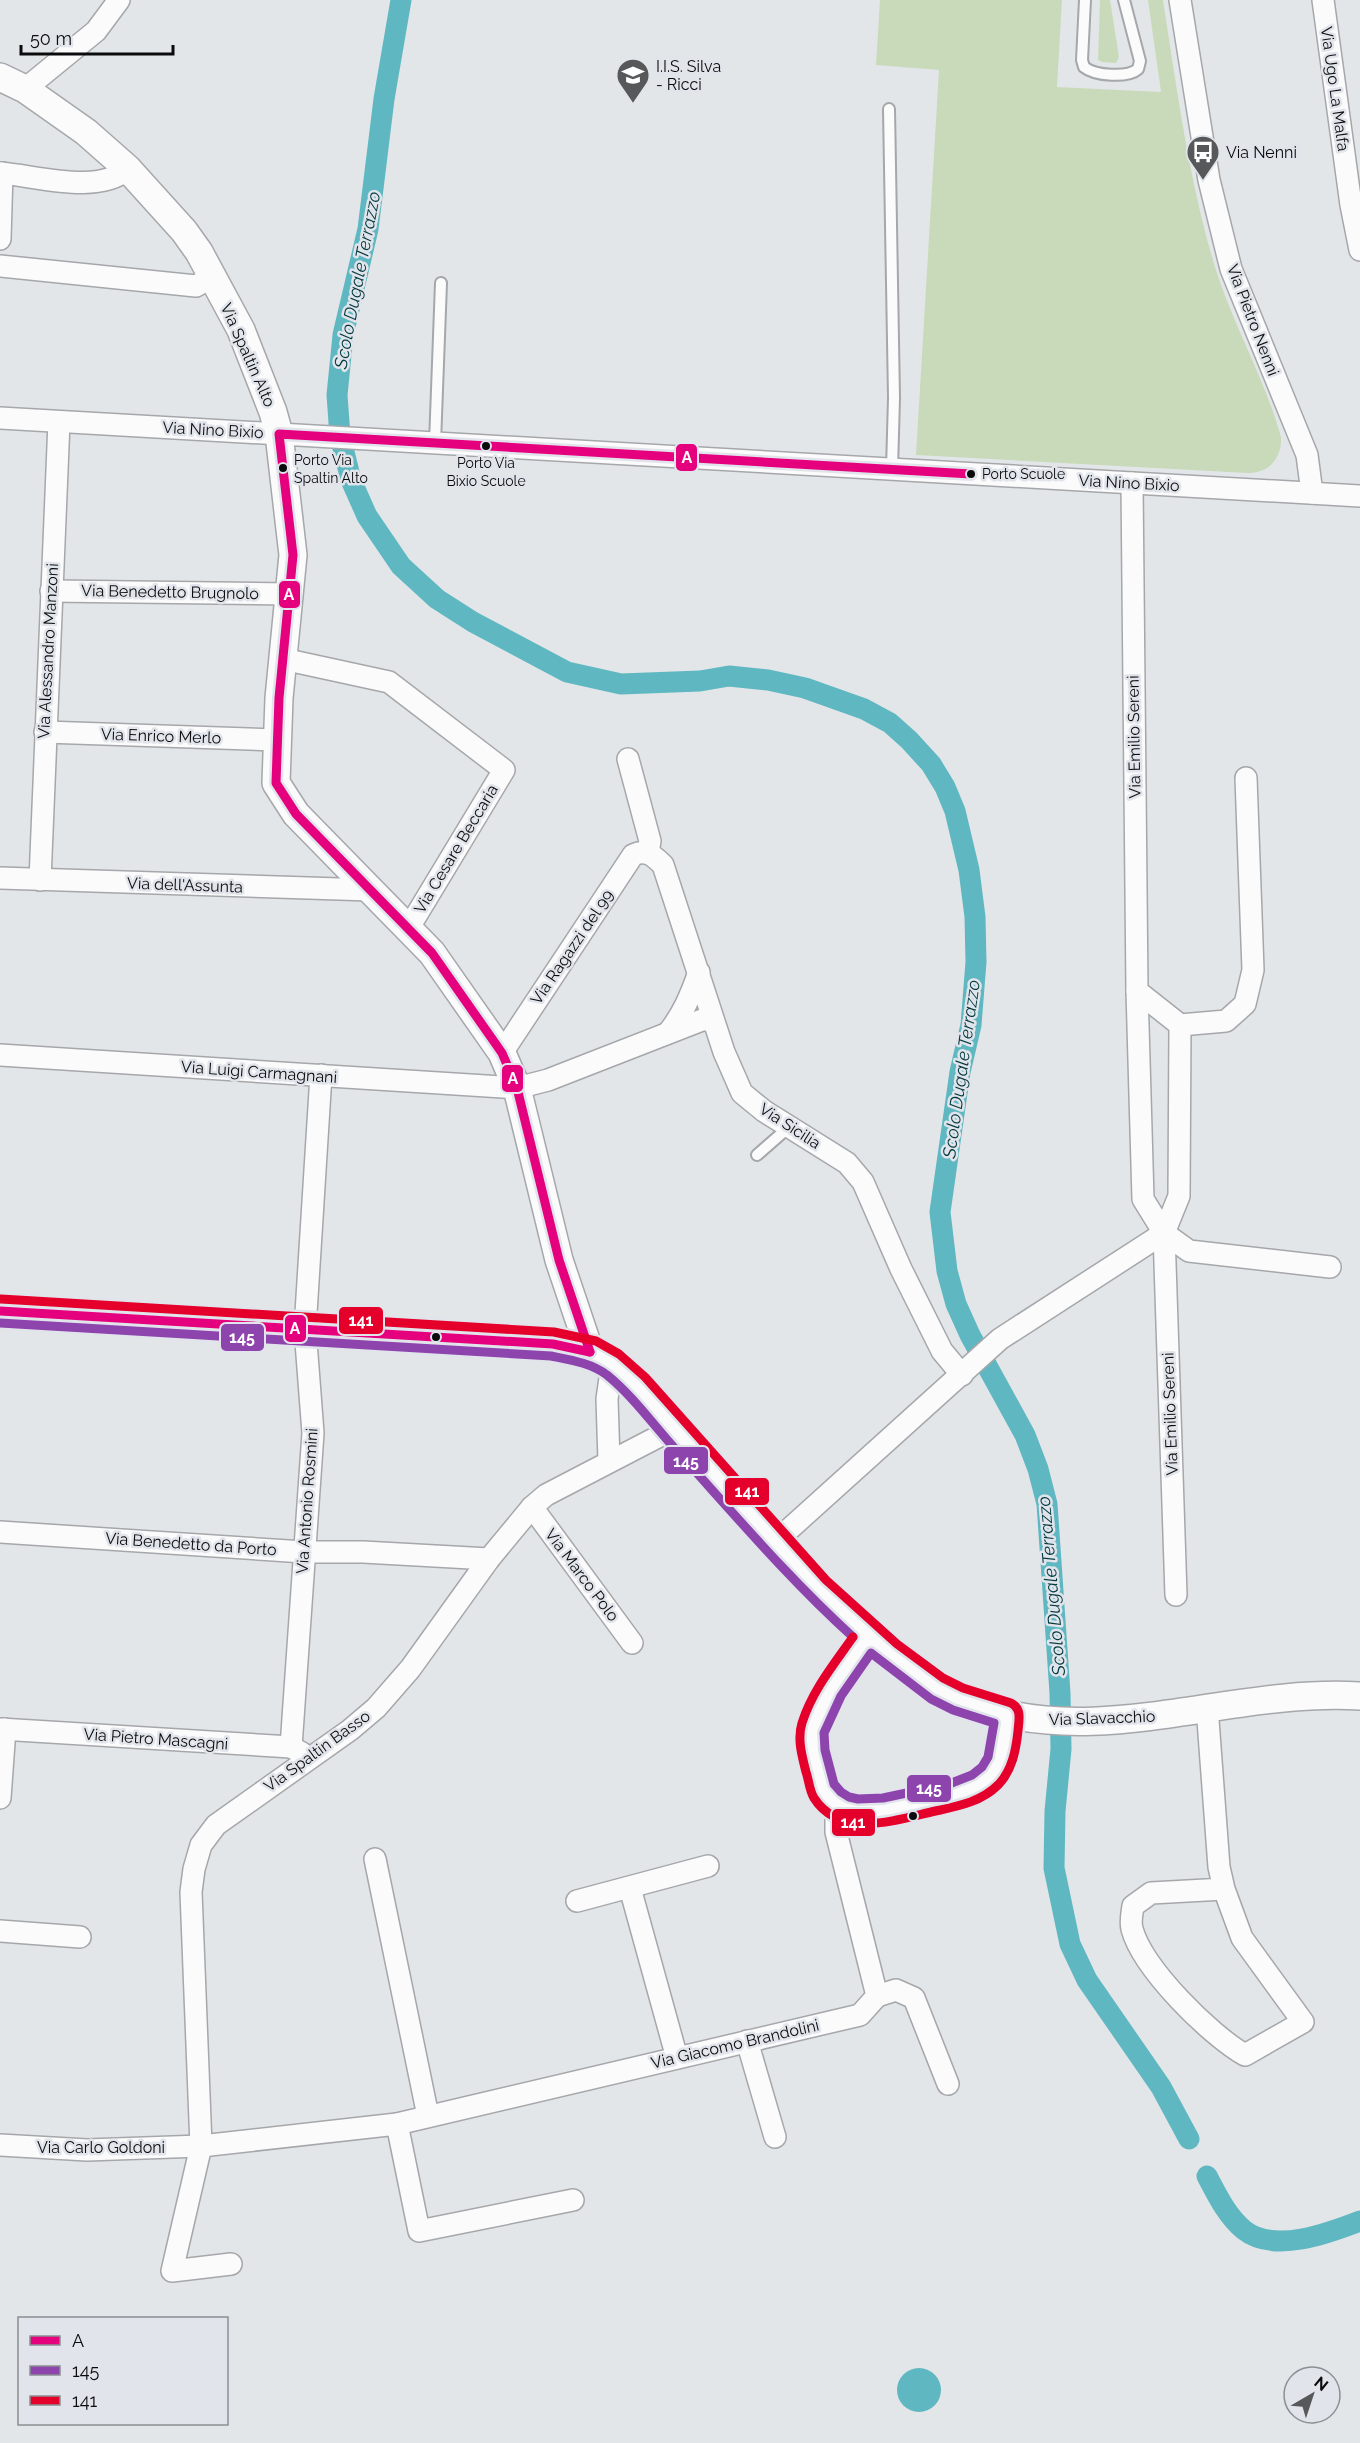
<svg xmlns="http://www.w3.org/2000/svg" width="1360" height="2443" viewBox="0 0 1360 2443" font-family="Raleway,sans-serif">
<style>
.green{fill:#c9dabb}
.water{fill:#5fb8c1}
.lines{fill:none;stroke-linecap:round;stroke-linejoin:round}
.canal{stroke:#5fb8c1;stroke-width:21}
.service-casing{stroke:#a5a7aa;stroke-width:14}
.minor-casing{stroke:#a5a7aa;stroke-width:24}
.tertiary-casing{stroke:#a5a7aa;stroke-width:30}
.service{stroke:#fbfbfc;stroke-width:10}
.minor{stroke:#fbfbfc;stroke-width:21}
.tertiary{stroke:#fbfbfc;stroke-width:27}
.bus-1-casing{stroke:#e1e5eb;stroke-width:14}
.bus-2-casing{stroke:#e1e5eb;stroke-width:14}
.bus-3-casing{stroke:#e1e5eb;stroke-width:14}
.bus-1{stroke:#e5007d;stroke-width:9}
.bus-2{stroke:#8e44ad;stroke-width:9}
.bus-3{stroke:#e4002b;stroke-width:9}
.bus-dot{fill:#0a0b0d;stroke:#e1e5eb;stroke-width:2}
.labels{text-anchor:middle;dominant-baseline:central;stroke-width:5;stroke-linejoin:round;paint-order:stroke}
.bus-label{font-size:14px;fill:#0a0b0d;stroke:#e1e5eb;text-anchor:start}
.poi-label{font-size:16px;fill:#0a0b0d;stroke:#e1e5eb;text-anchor:start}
.street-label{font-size:16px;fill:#0a0b0d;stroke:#e1e5eb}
.water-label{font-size:18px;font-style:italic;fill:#00393e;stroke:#e1e5eb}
.line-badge{stroke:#e1e5eb;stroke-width:2}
.badge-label{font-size:16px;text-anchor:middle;font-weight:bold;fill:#fff}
</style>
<rect width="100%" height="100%" fill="#e3e6e9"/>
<g class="green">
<path d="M880,0h182l-5,87 104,5 -13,-92h15c14,90 26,180 52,267 18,58 50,112 66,170 1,22 -12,36 -34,36l-331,-18 23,-385 -63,-5z"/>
<polygon points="1100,0 1110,0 1119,57 1116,63 1102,62 1098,60"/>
</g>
<circle class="water" cx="919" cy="2390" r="22"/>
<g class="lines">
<g class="canal">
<polyline points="401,0 384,99 368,229 343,335 337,395 340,436 351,480 367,516 401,566 437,599 473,622 567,672 621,684 700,681 729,676 768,680 805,688 864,709 890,723 909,740 931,764 945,787 955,811 969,870 975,917 976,962 971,1025 960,1072 940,1212 947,1271 956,1304 970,1335 1025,1435 1038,1469 1047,1504 1060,1693 1061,1749 1055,1811 1054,1868 1070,1944 1087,1980 1161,2087 1189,2139"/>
<path d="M1207,2176c10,19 20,40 37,54 30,24 85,3 116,-9"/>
</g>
<g class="service-casing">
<g id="service">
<path d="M1085,0l-3,60 2,7c11,9 44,11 54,2l2,-8 -16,-61"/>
<polyline points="889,109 894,398 892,469"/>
<polyline points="435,443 441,283"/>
<polyline points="757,1155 789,1127"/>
</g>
</g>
<g class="minor-casing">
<g id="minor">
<polyline points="1180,0 1209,180 1231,269 1307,455 1312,493"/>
<polyline points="1323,0 1351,205 1360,250"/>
<polyline points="25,89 96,31 119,0"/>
<path d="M0,173c38,3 97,22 128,-4"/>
<polyline points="0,239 2,173"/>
<polyline points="0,266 196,286 212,277"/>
<polyline points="0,418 1360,496"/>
<polyline points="1132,483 1137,991 1143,1199 1164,1233 1189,1251 1330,1267"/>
<polyline points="51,591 289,594"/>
<polyline points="283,659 389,682 504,770 408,929"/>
<polyline points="45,732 277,740"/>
<polyline points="628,759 650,841 648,852"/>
<polyline points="0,878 370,890"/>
<polyline points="40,880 59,422"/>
<polyline points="1137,991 1180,1025 1179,1196 1164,1233 1176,1595"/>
<polyline points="1180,1025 1226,1021 1245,1004 1253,970 1246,778"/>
<path d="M668,1033c15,-19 23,-38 31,-61"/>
<path d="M502,1053l131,-198c13,-6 20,0 30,10l61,187 18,41 22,18 83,52 16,19 38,87 41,82 20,24"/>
<polyline points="0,1055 517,1088 548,1080 702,1020 713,1020"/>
<polyline points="609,1461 607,1399 612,1364"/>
<polyline points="532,1507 632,1643"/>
<polyline points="0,1532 304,1552 363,1552 489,1559"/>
<polyline points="775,1542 1000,1339 1164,1233"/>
<path d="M869,1636c-20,28 -44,56 -55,89 -5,14 0,30 4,44 2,7 3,16 6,22 20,35 71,17 101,10 22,-5 51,-8 66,-26 14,-17 14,-41 16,-61"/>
<path d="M1207,1707l12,160 5,22 -73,4 -18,13c-1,7 -3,16 -1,23 11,40 78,106 113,126l58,-33 -61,-84 -18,-49"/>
<polyline points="0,1729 291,1747 302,1753"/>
<polyline points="291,1747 313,1433 305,1329 321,1075"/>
<polyline points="0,1798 5,1729"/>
<polyline points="375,1859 428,2116"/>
<polyline points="630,1888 677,2058"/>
<polyline points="577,1901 708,1866"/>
<polyline points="0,1931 80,1937"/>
<polyline points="877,1996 896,1990 914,1998 948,2084"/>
<polyline points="747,2041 775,2137"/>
<polyline points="397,2124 419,2231 573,2200"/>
<polyline points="0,2145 87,2150 201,2146 397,2124 860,2015 877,1996 836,1832 836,1817 839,1805"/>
<polyline points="231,2264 172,2271 201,2146 191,1892 194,1869 201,1845 216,1825 350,1730 376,1708 410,1669 489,1559 532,1507 546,1495 673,1429"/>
</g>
</g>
<g class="tertiary-casing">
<g id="tertiary">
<polyline points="0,77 25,89 86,132 128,169 184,231 199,252 241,330 273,412 279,434 293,555 279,698 276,783 296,814 432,953 502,1053 517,1088 559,1260 590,1352"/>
<path d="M0,1311l553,33c12,2 26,4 38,8 42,17 69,63 98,96 54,59 106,120 165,174 37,34 77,69 126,85 125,41 253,-19 380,-11"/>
</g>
</g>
<use href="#service" class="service"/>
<use href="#minor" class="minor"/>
<use href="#tertiary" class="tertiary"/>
<g class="bus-1-casing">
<g id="bus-1">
<polyline points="0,1311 553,1344 590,1352"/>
<polyline points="590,1352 559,1260 517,1088 502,1053 432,953 296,814 276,783 279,698 293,555 279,434 971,474"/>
</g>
</g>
<g class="bus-2-casing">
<g id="bus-2">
<path d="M0,1323l551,33c20,4 40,7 56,19 27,22 47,51 71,77 57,63 112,128 175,185"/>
<polygon points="871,1653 931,1699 953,1710 994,1723 988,1757 982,1767 972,1775 949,1784 883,1798 858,1799 849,1797 841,1792 834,1784 825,1750 824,1733 841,1696"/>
</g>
</g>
<g class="bus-3-casing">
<path id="bus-3" d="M1,1299l553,33 42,9 23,13 26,23 181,203 71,64 46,34 20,10 48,15c11,6 8,16 7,28 -2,19 -6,40 -20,54 -19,19 -46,22 -71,28 -37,9 -88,24 -113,-15 -5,-8 -5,-18 -8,-26 -4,-16 -9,-33 -4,-49 10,-32 32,-59 51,-86"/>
</g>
<use href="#bus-1" class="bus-1"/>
<use href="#bus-2" class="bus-2"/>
<use href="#bus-3" class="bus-3"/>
</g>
<defs>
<g id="school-pin" transform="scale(1.725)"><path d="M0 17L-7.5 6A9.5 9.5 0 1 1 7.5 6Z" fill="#56585a" stroke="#e1e5eb"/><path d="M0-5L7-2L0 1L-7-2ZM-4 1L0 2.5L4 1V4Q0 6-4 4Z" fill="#fff"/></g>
<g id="bus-pin" transform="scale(1.725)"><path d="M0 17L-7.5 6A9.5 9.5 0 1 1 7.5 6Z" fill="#56585a" stroke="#e1e5eb"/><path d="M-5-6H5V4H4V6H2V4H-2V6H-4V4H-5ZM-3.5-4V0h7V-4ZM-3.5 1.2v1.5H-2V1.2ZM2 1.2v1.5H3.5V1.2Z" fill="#fff"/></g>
</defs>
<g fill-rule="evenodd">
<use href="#school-pin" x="633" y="75"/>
<use href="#bus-pin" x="1203" y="152"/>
</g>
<g class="bus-dot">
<circle cx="486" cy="446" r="5"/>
<circle cx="283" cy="468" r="5"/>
<circle cx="971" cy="474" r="5"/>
<circle cx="436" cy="1337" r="5"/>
<circle cx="913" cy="1816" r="5"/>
</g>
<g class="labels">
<g class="bus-label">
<text x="294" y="460">Porto Via<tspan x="294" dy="18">Spaltin Alto</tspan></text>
<text x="486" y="463" text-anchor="middle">Porto Via<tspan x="486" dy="18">Bixio Scuole</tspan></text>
<text x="982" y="474">Porto Scuole</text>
</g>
<g class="poi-label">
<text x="656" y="66">I.I.S. Silva<tspan x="656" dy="18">- Ricci</tspan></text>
<text x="1226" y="152">Via Nenni</text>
</g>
<g class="street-label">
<text transform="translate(1335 89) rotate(82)">Via Ugo La Malfa</text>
<text transform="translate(1253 320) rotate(69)">Via Pietro Nenni</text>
<text transform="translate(248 355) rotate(66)">Via Spaltin Alto</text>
<text transform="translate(213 430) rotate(3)">Via Nino Bixio</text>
<text transform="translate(1129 483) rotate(3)">Via Nino Bixio</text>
<text transform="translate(170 592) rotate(1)">Via Benedetto Brugnolo</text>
<text transform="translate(48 651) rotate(-87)">Via Alessandro Manzoni</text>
<text transform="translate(161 736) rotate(2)">Via Enrico Merlo</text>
<text transform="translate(1134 737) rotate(-91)">Via Emilio Sereni</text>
<text transform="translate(456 849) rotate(-59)">Via Cesare Beccaria</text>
<text transform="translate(185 885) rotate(2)">Via dell'Assunta</text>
<text transform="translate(572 947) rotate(-56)">Via Ragazzi del 99</text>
<text transform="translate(259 1072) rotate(4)">Via Luigi Carmagnani</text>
<text transform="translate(790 1126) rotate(33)">Via Sicilia</text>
<text transform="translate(1170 1414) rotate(-92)">Via Emilio Sereni</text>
<text transform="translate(307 1501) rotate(-86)">Via Antonio Rosmini</text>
<text transform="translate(191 1544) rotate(4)">Via Benedetto da Porto</text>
<text transform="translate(582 1575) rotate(53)">Via Marco Polo</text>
<text transform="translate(1102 1718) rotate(-2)">Via Slavacchio</text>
<text transform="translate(156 1739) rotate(4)">Via Pietro Mascagni</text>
<text transform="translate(317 1751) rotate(-36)">Via Spaltin Basso</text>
<text transform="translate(735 2044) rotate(-13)">Via Giacomo Brandolini</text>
<text x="101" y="2147">Via Carlo Goldoni</text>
</g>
<g class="water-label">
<text transform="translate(357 280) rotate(-79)">Scolo Dugale Terrazzo</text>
<text transform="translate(961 1069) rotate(-82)">Scolo Dugale Terrazzo</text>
<text transform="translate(1051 1586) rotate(-95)">Scolo Dugale Terrazzo</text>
</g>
</g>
<g class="line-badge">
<rect x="675" y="443" width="23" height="29" rx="6" fill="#e5007d"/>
<rect x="278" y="580" width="23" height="29" rx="6" fill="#e5007d"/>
<rect x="501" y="1064" width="23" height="29" rx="6" fill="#e5007d"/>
<rect x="338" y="1306" width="46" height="29" rx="6" fill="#e4002b"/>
<rect x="284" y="1314" width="23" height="29" rx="6" fill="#e5007d"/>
<rect x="220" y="1323" width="45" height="29" rx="6" fill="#8e44ad"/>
<rect x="663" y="1446" width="46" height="29" rx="6" fill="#8e44ad"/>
<rect x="724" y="1477" width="46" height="29" rx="6" fill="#e4002b"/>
<rect x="906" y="1774" width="46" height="29" rx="6" fill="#8e44ad"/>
<rect x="831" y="1808" width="45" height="29" rx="6" fill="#e4002b"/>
</g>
<g class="badge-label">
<text x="687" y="463">A</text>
<text x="289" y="600">A</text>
<text x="513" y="1084">A</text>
<text x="361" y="1326">141</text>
<text x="295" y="1334">A</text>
<text x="242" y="1343">145</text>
<text x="686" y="1467">145</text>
<text x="747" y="1497">141</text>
<text x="929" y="1794">145</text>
<text x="853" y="1828">141</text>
</g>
<rect x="18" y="2317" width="210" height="108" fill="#e1e5eb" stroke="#8b8e92" stroke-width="1.5"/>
<rect x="30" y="2336" width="30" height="9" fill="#e5007d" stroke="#8b8e92" stroke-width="1.5"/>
<text x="72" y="2347" font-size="18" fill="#0a0b0d">A</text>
<rect x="30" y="2366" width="30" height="9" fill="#8e44ad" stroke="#8b8e92" stroke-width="1.5"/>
<text x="72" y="2377" font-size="18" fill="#0a0b0d">145</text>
<rect x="30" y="2396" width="30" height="9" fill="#e4002b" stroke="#8b8e92" stroke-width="1.5"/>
<text x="72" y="2407" font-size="18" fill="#0a0b0d">141</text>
<g transform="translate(1312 2395) rotate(39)"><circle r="28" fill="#e1e5eb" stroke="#8b8e92" stroke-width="1.5"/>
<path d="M0-4.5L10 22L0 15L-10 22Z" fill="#56585a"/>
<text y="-9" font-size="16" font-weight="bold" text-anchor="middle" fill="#0a0b0d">N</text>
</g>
<path d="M21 45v9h152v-9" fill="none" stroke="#0a0b0d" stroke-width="3"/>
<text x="30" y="45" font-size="18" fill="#0a0b0d" stroke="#e1e5eb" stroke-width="4.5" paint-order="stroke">50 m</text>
</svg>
